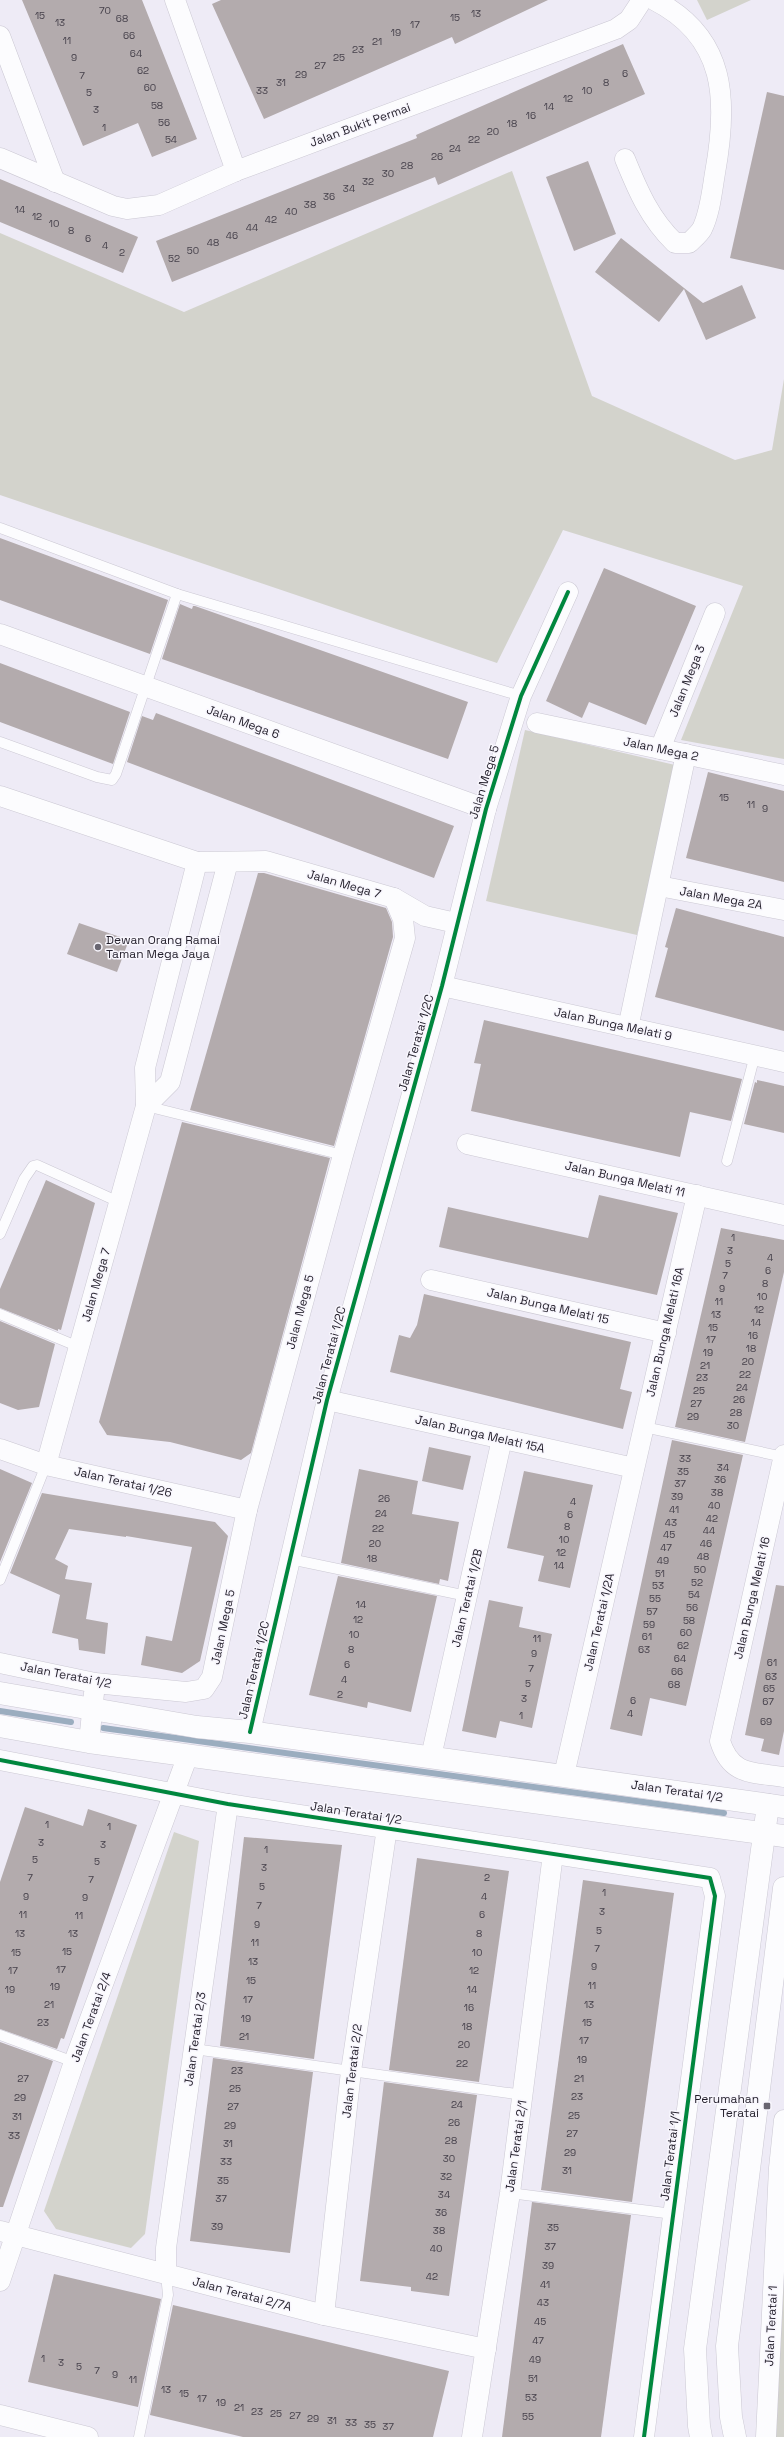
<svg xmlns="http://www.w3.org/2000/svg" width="784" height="2437" viewBox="0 0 784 2437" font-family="'Space Grotesk',sans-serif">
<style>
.green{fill:#d3d3cc}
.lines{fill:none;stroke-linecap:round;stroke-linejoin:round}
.stream{stroke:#9badbf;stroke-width:6}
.building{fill:#b3abad}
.service-casing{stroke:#cbc8d3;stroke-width:11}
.minor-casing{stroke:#cbc8d3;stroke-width:21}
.tertiary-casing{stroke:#cbc8d3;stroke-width:23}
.secondary-casing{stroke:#cbc8d3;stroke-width:23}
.service{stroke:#fcfcfe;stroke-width:10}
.minor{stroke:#fcfcfe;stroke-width:20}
.tertiary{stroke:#fcfcfe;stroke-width:22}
.secondary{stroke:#fcfcfe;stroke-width:22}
.cycleway-casing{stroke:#f8f6fd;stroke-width:6}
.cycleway{stroke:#00873e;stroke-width:4}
.poi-dot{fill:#696671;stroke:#f8f6fd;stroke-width:1.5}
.labels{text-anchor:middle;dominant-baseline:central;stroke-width:3;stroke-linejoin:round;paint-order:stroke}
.number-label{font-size:10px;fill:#46414b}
.street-label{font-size:12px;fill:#221e2a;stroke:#f8f6fd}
.poi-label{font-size:12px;fill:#221e2a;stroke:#f8f6fd;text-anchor:start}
</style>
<rect width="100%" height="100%" fill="#eeebf6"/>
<g class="green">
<polygon points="697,0 751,0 707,20"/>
<polygon points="512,171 592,396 735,460 772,450 784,379 784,759 681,740 743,586 563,530 497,663 0,495 0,233 184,312"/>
<polygon points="525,730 675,765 637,935 486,901"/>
<polygon points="174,1832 199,1841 145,2234 131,2248 56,2229 44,2211"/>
<polygon points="784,2233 784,2437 774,2437"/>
</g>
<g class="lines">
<g class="stream">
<polyline points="0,1711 71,1722"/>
<polyline points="103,1728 724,1813"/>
</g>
</g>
<g class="building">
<polygon points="22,0 142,0 197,139 152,157 138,123 83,146"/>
<polygon points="221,0 548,0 455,44 452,37 264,119 212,4"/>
<polygon points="623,44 645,94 438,185 435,177 172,282 156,241 417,138 416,135"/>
<polygon points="767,92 784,96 784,270 730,258"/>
<polygon points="588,161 616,234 574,251 546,177"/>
<polygon points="0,179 138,237 123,273 0,222"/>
<polygon points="621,238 703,303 742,285 756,318 706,340 684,289 659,322 595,272"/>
<polygon points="0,538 168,600 150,654 0,600"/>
<polygon points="604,568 696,606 646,725 589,702 582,718 546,701"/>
<polygon points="180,604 192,609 193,606 195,606 468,702 448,759 162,659"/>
<polygon points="0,663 130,712 113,764 0,722"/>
<polygon points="156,713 454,826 434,878 127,762 142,716 153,720"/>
<polygon points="708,772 784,791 784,882 686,858"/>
<polygon points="258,873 264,873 386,908 392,922 393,937 334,1146 190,1110"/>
<polygon points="676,908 784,937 784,1031 655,997 668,948 665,947"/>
<polygon points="79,923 129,940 117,972 67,954"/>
<polygon points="484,1020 742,1079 731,1121 690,1112 680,1157 471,1111 481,1064 474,1063"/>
<polygon points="757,1080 784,1086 784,1133 744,1124 755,1082 757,1083"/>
<polygon points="182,1122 330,1158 251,1453 241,1460 170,1442 107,1435 99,1422"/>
<polygon points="46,1180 95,1203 61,1330 58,1329 58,1331 0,1308 0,1289"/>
<polygon points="599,1195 678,1213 657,1295 439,1247 448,1207 588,1238"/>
<polygon points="721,1228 784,1240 784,1272 745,1442 675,1427"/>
<polygon points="424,1294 631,1342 620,1389 632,1392 623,1429 390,1372 399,1335 410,1338 417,1325"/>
<polygon points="0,1321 55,1344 39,1407 18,1410 0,1403"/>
<polygon points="672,1440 743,1455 686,1706 650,1698 642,1736 610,1729"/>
<polygon points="429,1447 471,1456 463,1490 422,1481"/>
<polygon points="0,1469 32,1483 0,1562"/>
<polygon points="359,1469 418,1481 412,1514 459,1522 448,1581 440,1579 439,1584 341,1563"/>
<polygon points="524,1471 593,1485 570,1588 538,1581 544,1556 507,1548"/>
<polygon points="42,1493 215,1522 228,1536 200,1661 182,1673 141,1665 146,1636 172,1641 192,1547 126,1536 126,1537 69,1529 55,1559 68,1566 65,1579 92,1583 86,1619 108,1623 105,1654 79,1650 78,1639 52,1633 60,1595 10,1573"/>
<polygon points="338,1576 437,1596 411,1712 368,1702 367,1708 309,1695"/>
<polygon points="776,1585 784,1586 784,1731 779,1755 761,1751 764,1739 745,1735"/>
<polygon points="489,1600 523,1607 519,1627 552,1634 532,1728 500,1721 496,1738 462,1731"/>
<polygon points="25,1807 83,1826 88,1809 137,1825 64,2039 61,2038 57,2049 0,2029 0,1882"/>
<polygon points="244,1837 342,1845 314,2059 220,2046"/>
<polygon points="417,1858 509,1871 479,2082 389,2070"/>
<polygon points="583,1880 674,1893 632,2202 541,2190"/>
<polygon points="0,2042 53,2061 3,2207 0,2207"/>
<polygon points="213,2058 313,2072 290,2253 190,2241"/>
<polygon points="384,2082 477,2095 449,2296 411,2291 411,2287 360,2281"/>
<polygon points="532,2202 631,2215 601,2437 502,2437"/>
<polygon points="54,2274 161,2299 138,2407 28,2382"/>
<polygon points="173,2305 449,2371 433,2437 243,2437 150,2415"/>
</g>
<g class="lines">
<g class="service-casing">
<g id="service">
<polyline points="0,528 177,594 521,696"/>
<polyline points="0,742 97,777 112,780 116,774 177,594"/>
<polyline points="146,1106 343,1155"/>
<polyline points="727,1161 755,1055"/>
<polyline points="0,1234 24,1179 33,1166 37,1165 119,1202"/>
<polyline points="0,1314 79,1347"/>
<polyline points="644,1427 784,1457"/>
<polyline points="290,1559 467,1596"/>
<polyline points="0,1580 46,1465"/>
<polyline points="0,2035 74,2062"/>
<polyline points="194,2049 523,2095"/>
<polyline points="510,2193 673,2214"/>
<polyline points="139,2437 168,2295 166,2274"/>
</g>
</g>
<g class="minor-casing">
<g id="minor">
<polyline points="175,0 236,171"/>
<polyline points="0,36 55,182"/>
<polyline points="0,158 113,206 127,209 159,205 236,171 616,29 629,20 642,0"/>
<path d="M625,159c13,32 25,60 50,84h14c4,-4 10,-9 13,-14 8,-16 10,-38 13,-56 13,-72 12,-136 -61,-173"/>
<polyline points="0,634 486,809"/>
<polyline points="537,723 784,775"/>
<polyline points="660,749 715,613"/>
<polyline points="0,796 197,862 266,861 394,898 425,916 456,923"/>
<polyline points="659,886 784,910"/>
<polyline points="442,986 784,1062"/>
<polyline points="628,1028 686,754"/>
<polyline points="146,1106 170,1082 228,862"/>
<polyline points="467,1144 784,1215"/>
<polyline points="431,1280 666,1333"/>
<polyline points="327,1400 634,1468"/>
<polyline points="0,1449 46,1465 247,1510"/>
<path d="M784,1455l-64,286c11,35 32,31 64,36"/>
<polyline points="46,1465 146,1106 145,1068 197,862"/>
<polyline points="0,1663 95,1683 186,1692 204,1689 212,1677 247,1510 343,1155 405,938 403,919 394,898"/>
<polyline points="250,1732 327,1400 442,986 486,809 521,696 568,592"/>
<polyline points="89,1742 94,1693"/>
<polyline points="431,1757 502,1439"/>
<polyline points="0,1760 228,1804 710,1878 715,1896 644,2437"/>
<polyline points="564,1775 697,1195"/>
<polyline points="0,2231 324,2315 486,2349"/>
<polyline points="166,2274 166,2248 228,1804"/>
<polyline points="0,2281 74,2062 188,1755"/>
<polyline points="324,2315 351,2071 387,1828"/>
<polyline points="0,2415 88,2437"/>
<polyline points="472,2437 510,2193 553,1854"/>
<polyline points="766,2437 779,2168 784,2120"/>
</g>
</g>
<g class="tertiary-casing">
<g id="tertiary">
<polyline points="701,2437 699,2426 695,2349 768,1805"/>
<polyline points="735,2437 731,2417 727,2346 784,1888"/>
</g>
</g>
<g class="secondary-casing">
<g id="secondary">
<polyline points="0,1693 197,1727 250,1732 784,1807"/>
<polyline points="0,1726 89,1742 784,1836"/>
</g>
</g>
<use href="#service" class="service"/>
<use href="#minor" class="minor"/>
<use href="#tertiary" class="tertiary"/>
<use href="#secondary" class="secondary"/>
<g class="cycleway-casing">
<g id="cycleway">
<polyline points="250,1732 327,1400 442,986 486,809 521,696 568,592"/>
<polyline points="0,1760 228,1804 710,1878 715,1896 644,2437"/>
</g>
</g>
<use href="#cycleway" class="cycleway"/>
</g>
<g class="poi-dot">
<circle cx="98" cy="947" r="4"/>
<rect x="763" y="2102" width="8" height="8" rx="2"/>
</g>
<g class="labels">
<g class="number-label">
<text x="105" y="10">70</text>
<text x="476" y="13">13</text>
<text x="40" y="15">15</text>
<text x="455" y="17">15</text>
<text x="122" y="18">68</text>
<text x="60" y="22">13</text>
<text x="415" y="24">17</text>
<text x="396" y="32">19</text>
<text x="129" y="35">66</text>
<text x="67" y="40">11</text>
<text x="377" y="41">21</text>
<text x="358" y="49">23</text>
<text x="136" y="53">64</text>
<text x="74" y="57">9</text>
<text x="339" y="57">25</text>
<text x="320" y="65">27</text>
<text x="143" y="70">62</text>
<text x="625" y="73">6</text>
<text x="301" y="74">29</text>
<text x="82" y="75">7</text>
<text x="281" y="82">31</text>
<text x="606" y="82">8</text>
<text x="150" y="87">60</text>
<text x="262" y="90">33</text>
<text x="587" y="90">10</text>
<text x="89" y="92">5</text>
<text x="568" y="98">12</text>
<text x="157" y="105">58</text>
<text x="549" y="106">14</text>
<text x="96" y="109">3</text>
<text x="531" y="115">16</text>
<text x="164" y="122">56</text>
<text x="512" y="123">18</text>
<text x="104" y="127">1</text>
<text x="493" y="131">20</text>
<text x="171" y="139">54</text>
<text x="474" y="139">22</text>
<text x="455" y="148">24</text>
<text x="437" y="156">26</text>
<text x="407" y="165">28</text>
<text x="388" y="173">30</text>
<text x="368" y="181">32</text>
<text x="349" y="188">34</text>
<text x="329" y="196">36</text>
<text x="310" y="204">38</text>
<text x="20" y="209">14</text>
<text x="291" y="211">40</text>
<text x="37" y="216">12</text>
<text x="271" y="219">42</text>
<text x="54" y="223">10</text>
<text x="252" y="227">44</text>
<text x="71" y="230">8</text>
<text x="232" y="235">46</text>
<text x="88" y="238">6</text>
<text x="213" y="242">48</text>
<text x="105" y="245">4</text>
<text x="193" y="250">50</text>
<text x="122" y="252">2</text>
<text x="174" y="258">52</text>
<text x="724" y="797">15</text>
<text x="751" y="804">11</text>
<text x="765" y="808">9</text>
<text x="733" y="1237">1</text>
<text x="730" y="1250">3</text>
<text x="770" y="1257">4</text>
<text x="728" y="1263">5</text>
<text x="768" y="1270">6</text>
<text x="725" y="1275">7</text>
<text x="765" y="1283">8</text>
<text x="722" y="1288">9</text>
<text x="762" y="1296">10</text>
<text x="719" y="1301">11</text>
<text x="759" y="1309">12</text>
<text x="716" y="1314">13</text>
<text x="756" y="1322">14</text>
<text x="713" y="1327">15</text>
<text x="753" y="1335">16</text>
<text x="711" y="1339">17</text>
<text x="751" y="1348">18</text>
<text x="708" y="1352">19</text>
<text x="748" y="1361">20</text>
<text x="705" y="1365">21</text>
<text x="745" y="1374">22</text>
<text x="702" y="1377">23</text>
<text x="742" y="1387">24</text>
<text x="699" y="1390">25</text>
<text x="739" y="1399">26</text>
<text x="696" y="1403">27</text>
<text x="736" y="1412">28</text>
<text x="693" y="1416">29</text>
<text x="733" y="1425">30</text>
<text x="685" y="1458">33</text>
<text x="723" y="1467">34</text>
<text x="683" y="1471">35</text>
<text x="720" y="1479">36</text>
<text x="680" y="1483">37</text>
<text x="717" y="1492">38</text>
<text x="677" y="1496">39</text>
<text x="384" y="1498">26</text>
<text x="573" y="1501">4</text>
<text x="714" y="1505">40</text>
<text x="674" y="1509">41</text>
<text x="381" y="1513">24</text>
<text x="570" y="1514">6</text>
<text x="712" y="1518">42</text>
<text x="671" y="1522">43</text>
<text x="567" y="1526">8</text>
<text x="378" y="1528">22</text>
<text x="709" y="1530">44</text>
<text x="669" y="1534">45</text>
<text x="564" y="1539">10</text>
<text x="375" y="1543">20</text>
<text x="706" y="1543">46</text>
<text x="666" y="1547">47</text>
<text x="561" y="1552">12</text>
<text x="703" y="1556">48</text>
<text x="372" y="1558">18</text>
<text x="663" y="1560">49</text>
<text x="559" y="1565">14</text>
<text x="700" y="1569">50</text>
<text x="660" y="1573">51</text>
<text x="697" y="1582">52</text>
<text x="658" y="1585">53</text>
<text x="694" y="1594">54</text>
<text x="655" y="1598">55</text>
<text x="361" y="1604">14</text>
<text x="692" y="1607">56</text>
<text x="652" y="1611">57</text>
<text x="358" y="1619">12</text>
<text x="689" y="1620">58</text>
<text x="649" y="1624">59</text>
<text x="686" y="1632">60</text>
<text x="354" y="1634">10</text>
<text x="647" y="1636">61</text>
<text x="537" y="1638">11</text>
<text x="683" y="1645">62</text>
<text x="351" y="1649">8</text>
<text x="644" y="1649">63</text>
<text x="534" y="1653">9</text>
<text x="680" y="1658">64</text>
<text x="772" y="1662">61</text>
<text x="347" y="1664">6</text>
<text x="531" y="1668">7</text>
<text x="677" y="1671">66</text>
<text x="771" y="1676">63</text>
<text x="344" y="1679">4</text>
<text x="528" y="1683">5</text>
<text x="674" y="1684">68</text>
<text x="769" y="1688">65</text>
<text x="340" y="1694">2</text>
<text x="524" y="1698">3</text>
<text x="633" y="1700">6</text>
<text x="768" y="1701">67</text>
<text x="630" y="1713">4</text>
<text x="521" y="1715">1</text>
<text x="766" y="1721">69</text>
<text x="47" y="1824">1</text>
<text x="109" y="1826">1</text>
<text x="41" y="1842">3</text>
<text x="103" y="1844">3</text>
<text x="266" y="1849">1</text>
<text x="35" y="1859">5</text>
<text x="97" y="1861">5</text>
<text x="264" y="1867">3</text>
<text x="30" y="1877">7</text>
<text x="487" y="1877">2</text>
<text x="91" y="1879">7</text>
<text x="262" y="1886">5</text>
<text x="604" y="1892">1</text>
<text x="26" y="1896">9</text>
<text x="484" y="1896">4</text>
<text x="85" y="1897">9</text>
<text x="259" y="1905">7</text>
<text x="602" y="1911">3</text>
<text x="23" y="1914">11</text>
<text x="482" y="1914">6</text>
<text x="79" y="1915">11</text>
<text x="257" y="1924">9</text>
<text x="599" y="1930">5</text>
<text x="20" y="1933">13</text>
<text x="73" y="1933">13</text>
<text x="479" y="1933">8</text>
<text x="255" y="1942">11</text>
<text x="597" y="1948">7</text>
<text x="67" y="1951">15</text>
<text x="16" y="1952">15</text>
<text x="477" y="1952">10</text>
<text x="253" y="1961">13</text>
<text x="594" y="1966">9</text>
<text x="61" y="1969">17</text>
<text x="13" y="1970">17</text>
<text x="474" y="1970">12</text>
<text x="251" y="1980">15</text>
<text x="592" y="1985">11</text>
<text x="55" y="1986">19</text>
<text x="10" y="1989">19</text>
<text x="472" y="1989">14</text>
<text x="248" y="1999">17</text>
<text x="49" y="2004">21</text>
<text x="589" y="2004">13</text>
<text x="469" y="2007">16</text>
<text x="246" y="2018">19</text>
<text x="43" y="2022">23</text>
<text x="587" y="2022">15</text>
<text x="467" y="2026">18</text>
<text x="244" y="2036">21</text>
<text x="584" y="2040">17</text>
<text x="464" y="2044">20</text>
<text x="582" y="2059">19</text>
<text x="462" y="2063">22</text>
<text x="237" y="2070">23</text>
<text x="23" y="2078">27</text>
<text x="579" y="2078">21</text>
<text x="235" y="2088">25</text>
<text x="577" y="2096">23</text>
<text x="20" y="2097">29</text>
<text x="457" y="2104">24</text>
<text x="233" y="2106">27</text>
<text x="574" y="2115">25</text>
<text x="17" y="2116">31</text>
<text x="454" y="2122">26</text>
<text x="230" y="2125">29</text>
<text x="572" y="2133">27</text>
<text x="14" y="2135">33</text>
<text x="451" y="2140">28</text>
<text x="228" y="2143">31</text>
<text x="570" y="2152">29</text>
<text x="449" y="2158">30</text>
<text x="226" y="2161">33</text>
<text x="567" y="2170">31</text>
<text x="446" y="2176">32</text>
<text x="223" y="2180">35</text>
<text x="444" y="2194">34</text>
<text x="221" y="2198">37</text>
<text x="441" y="2212">36</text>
<text x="217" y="2226">39</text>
<text x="553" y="2227">35</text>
<text x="439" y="2230">38</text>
<text x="550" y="2246">37</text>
<text x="436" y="2248">40</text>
<text x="548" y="2265">39</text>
<text x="432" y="2276">42</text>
<text x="545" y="2284">41</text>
<text x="543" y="2302">43</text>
<text x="540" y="2321">45</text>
<text x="538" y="2340">47</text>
<text x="43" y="2358">1</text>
<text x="535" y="2359">49</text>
<text x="61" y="2362">3</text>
<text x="79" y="2366">5</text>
<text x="97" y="2370">7</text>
<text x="115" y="2374">9</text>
<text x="533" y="2378">51</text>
<text x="133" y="2379">11</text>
<text x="166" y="2389">13</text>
<text x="184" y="2393">15</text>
<text x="531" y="2397">53</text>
<text x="202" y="2398">17</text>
<text x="221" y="2402">19</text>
<text x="239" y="2407">21</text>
<text x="257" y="2411">23</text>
<text x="276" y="2413">25</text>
<text x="295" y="2415">27</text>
<text x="528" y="2416">55</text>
<text x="313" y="2418">29</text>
<text x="332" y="2420">31</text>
<text x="351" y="2422">33</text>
<text x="370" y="2424">35</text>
<text x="388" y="2426">37</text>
</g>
<g class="street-label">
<text transform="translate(360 125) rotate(-20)">Jalan Bukit Permai</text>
<text transform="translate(687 681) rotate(-68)">Jalan Mega 3</text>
<text transform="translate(243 722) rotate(20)">Jalan Mega 6</text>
<text transform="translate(661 749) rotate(12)">Jalan Mega 2</text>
<text transform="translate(484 782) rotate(-73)">Jalan Mega 5</text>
<text transform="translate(344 884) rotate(16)">Jalan Mega 7</text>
<text transform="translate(721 898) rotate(10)">Jalan Mega 2A</text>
<text transform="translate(613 1024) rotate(12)">Jalan Bunga Melati 9</text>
<text transform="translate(416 1043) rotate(-74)">Jalan Teratai 1/2C</text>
<text transform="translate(625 1179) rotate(13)">Jalan Bunga Melati 11</text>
<text transform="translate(96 1285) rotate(-74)">Jalan Mega 7</text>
<text transform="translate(548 1306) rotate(13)">Jalan Bunga Melati 15</text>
<text transform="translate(300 1312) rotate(-75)">Jalan Mega 5</text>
<text transform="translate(665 1332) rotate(-77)">Jalan Bunga Melati 16A</text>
<text transform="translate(329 1355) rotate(-75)">Jalan Teratai 1/2C</text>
<text transform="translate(480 1434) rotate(13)">Jalan Bunga Melati 15A</text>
<text transform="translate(123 1482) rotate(13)">Jalan Teratai 1/26</text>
<text transform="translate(467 1598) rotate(-77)">Jalan Teratai 1/2B</text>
<text transform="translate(752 1598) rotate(-77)">Jalan Bunga Melati 16</text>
<text transform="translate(599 1622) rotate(-77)">Jalan Teratai 1/2A</text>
<text transform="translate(223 1627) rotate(-78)">Jalan Mega 5</text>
<text transform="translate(254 1670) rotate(-77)">Jalan Teratai 1/2C</text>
<text transform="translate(66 1675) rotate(11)">Jalan Teratai 1/2</text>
<text transform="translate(677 1791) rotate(8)">Jalan Teratai 1/2</text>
<text transform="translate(356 1813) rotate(9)">Jalan Teratai 1/2</text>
<text transform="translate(91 2017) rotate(-70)">Jalan Teratai 2/4</text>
<text transform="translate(195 2039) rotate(-82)">Jalan Teratai 2/3</text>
<text transform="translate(352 2071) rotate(-83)">Jalan Teratai 2/2</text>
<text transform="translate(516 2146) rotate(-82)">Jalan Teratai 2/1</text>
<text transform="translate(670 2156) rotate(-83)">Jalan Teratai 1/1</text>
<text transform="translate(242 2294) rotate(15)">Jalan Teratai 2/7A</text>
<text transform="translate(771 2326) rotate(-87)">Jalan Teratai 1</text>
</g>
<g class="poi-label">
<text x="106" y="940">Dewan Orang Ramai<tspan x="106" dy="14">Taman Mega Jaya</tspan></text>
<text x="759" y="2099" text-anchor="end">Perumahan<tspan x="759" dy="14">Teratai</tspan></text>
</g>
</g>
</svg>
